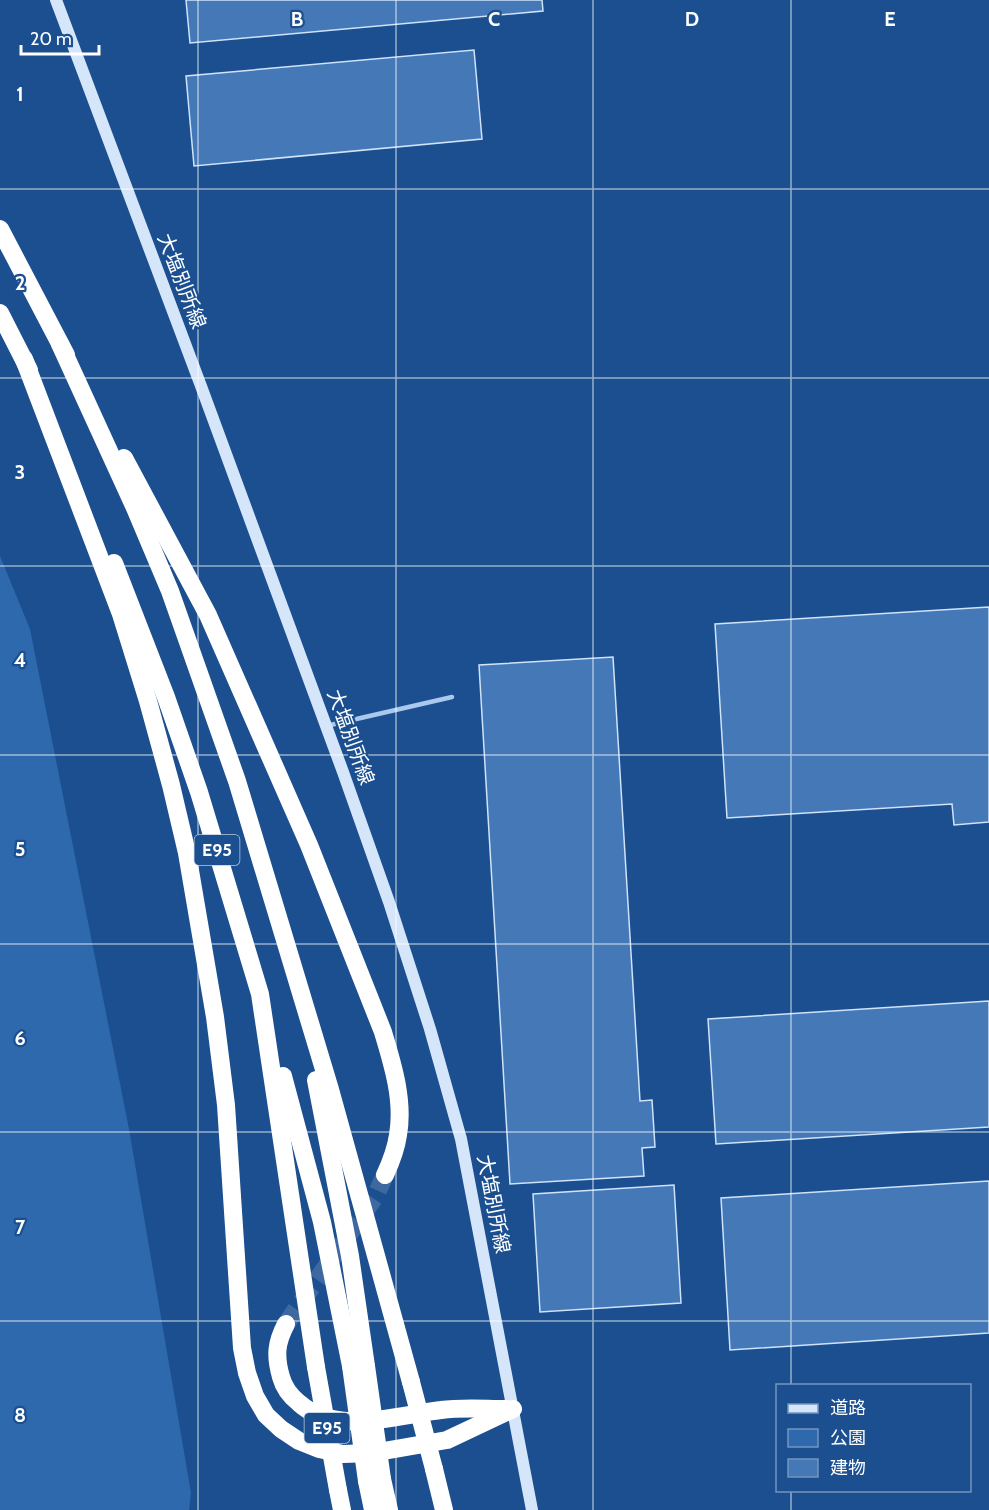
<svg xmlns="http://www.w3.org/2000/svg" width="989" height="1510" viewBox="0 0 989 1510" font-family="Cabin,'Noto Sans JP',sans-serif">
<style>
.green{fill:#2e69ad}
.building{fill:#4478b7;stroke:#cfe3fa;stroke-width:1.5}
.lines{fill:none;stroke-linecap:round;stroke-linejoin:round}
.motorway-tunnel{stroke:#3d69a0;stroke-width:18;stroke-dasharray:18 9;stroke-linecap:butt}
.service{stroke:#a9c9ee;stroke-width:4.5}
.secondary{stroke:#d6e6fa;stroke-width:12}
.motorway{stroke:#fff;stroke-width:18}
.motorway-bridge{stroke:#fff;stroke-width:18}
.grid{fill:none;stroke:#fff;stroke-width:1.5;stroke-opacity:0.55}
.labels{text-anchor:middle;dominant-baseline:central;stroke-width:4.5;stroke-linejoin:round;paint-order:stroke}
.shield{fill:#1b4f8f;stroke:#bbcadd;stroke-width:1.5}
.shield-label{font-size:18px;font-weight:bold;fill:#fff}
.street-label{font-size:20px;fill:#fff;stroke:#1b4f8f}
.grid-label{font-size:20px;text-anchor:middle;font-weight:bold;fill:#fff;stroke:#1b4f8f;stroke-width:4.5;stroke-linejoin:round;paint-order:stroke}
</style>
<rect width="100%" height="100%" fill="#1b4f8f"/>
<polygon class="green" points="0,556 30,629 129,1129 191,1493 189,1510 0,1510"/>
<g class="building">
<polygon points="186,0 542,0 543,11 190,43"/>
<polygon points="474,50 482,139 194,166 186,76"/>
<polygon points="989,607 989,822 954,825 952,804 727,818 715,624"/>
<polygon points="613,657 640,1101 652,1100 655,1147 642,1148 644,1176 510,1184 479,665"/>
<polygon points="989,1001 989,1127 716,1144 708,1019"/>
<polygon points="989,1181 989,1333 730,1350 721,1198"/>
<polygon points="674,1185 681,1303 540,1312 533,1194"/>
</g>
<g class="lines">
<polyline class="motorway-tunnel" points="286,1324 375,1197 385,1175"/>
<polyline class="service" points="326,726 452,697"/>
<polyline class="secondary" points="56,0 201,386 343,772 389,902 430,1029 461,1139 532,1510"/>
<g class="motorway">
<polyline points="0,229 66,355"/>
<polyline points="0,313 29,370"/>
<polyline points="60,344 135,508 170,591 237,781 329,1086 411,1382"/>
<polyline points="24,359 121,614 148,701 171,785 187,853 215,1017 226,1105 242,1348 247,1373 255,1396 266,1415 281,1429 299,1441 319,1449 343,1454 372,1453 447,1440 513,1409"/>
<path d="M124,458l84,157 101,230 74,187c10,33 21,69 15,103 -2,14 -7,27 -13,40"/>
<polyline points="114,563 166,697 199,792 260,994 316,1367"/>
<polyline points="283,1076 322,1222 351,1366"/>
<polyline points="316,1080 350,1256 366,1366"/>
<path d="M286,1324c-10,19 -11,32 -5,53 3,11 9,19 18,26 36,33 98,12 142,7 21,-3 44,-1 65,-1"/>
<polyline points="434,1469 444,1510"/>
<polyline points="382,1479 389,1510"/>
<polyline points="367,1481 373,1510"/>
<polyline points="338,1490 342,1510"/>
</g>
<g class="motorway-bridge">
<polyline points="351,1366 367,1481"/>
<polyline points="366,1366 382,1479"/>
<polyline points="316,1367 338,1490"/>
<polyline points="411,1382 434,1469"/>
</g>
</g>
<path class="grid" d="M198,0v1510M396,0v1510M593,0v1510M791,0v1386M0,189h989M0,378h989M0,566h989M0,755h989M0,944h989M0,1132h989M0,1321h989M791,1490v20"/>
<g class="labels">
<g class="shield">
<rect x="194.5" y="835" width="45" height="30" rx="4.5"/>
<rect x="304.5" y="1413" width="45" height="30" rx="4.5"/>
</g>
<g class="shield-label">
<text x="217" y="850">E95</text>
<text x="327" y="1428">E95</text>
</g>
<g class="street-label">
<text transform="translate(182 281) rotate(69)">大塩別所線</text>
<text transform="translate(351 737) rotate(70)">大塩別所線</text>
<text transform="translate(494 1204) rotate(79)">大塩別所線</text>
</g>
</g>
<g class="grid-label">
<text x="297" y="26">B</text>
<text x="494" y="26">C</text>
<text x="692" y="26">D</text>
<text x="890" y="26">E</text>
<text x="20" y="101">1</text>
<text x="20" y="290">2</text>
<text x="20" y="479">3</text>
<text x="20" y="667">4</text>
<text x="20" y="856">5</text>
<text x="20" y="1045">6</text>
<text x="20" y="1234">7</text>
<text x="20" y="1422">8</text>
</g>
<rect x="776" y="1384" width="195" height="108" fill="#1b4f8f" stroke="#7695bc" stroke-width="1.5"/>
<rect x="788" y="1404" width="30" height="9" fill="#d6e6fa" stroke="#7695bc" stroke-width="1.5"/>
<text x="830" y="1414" font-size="18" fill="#ffffff">道路</text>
<rect x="788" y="1429" width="30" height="18" fill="#2e69ad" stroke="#7695bc" stroke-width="1.5"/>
<text x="830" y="1444" font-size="18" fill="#ffffff">公園</text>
<rect x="788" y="1459" width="30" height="18" fill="#4478b7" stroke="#7695bc" stroke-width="1.5"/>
<text x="830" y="1474" font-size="18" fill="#ffffff">建物</text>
<path d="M21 45v9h78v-9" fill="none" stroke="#ffffff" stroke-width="3"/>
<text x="30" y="45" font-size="18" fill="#ffffff" stroke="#1b4f8f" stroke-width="4.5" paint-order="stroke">20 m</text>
</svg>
